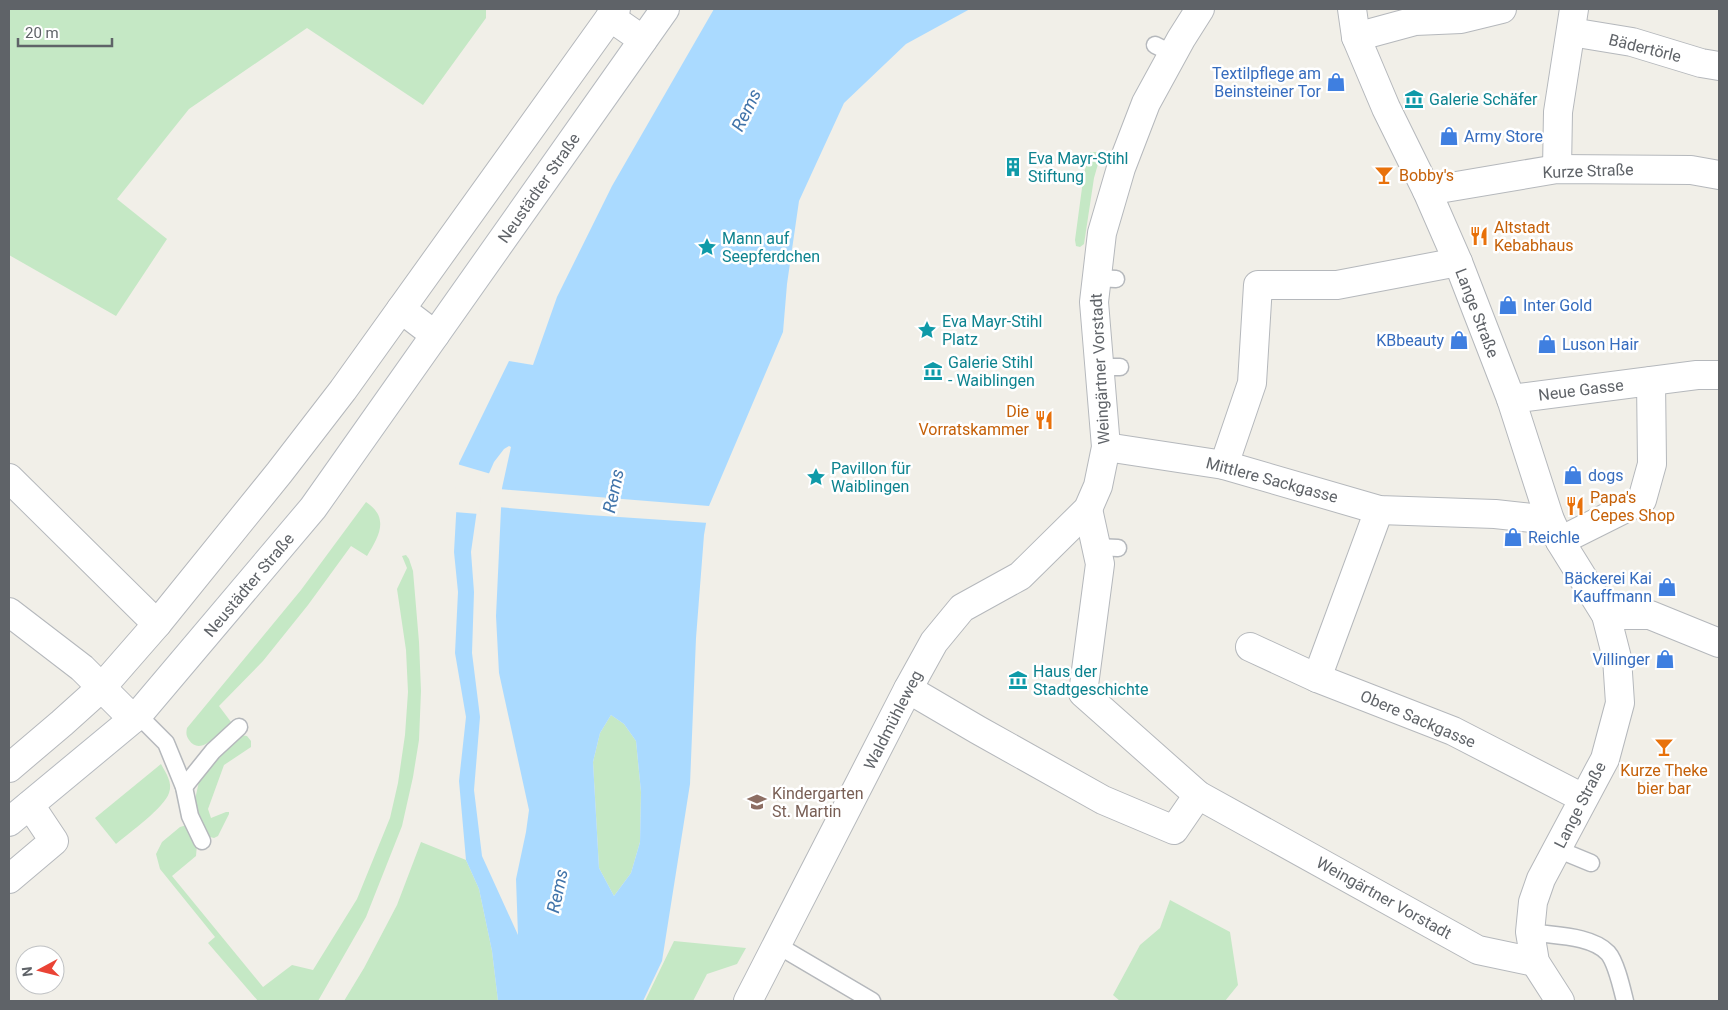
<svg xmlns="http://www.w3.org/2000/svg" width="1728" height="1010" viewBox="0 0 1728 1010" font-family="Roboto,sans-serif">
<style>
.green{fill:#c5e8c5}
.water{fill:#aadaff;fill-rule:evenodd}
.pier{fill:#f1efe8}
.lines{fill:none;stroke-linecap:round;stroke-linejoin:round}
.lane-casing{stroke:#b5b8bc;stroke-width:19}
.street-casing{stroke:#b5b8bc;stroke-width:30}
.secondary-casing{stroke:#b6babf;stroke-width:30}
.lane{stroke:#fff;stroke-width:16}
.street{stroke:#fff;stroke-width:28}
.secondary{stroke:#fff;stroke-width:28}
.labels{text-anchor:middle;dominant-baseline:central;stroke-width:5;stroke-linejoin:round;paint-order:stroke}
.street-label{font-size:16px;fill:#5f6368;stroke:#fff}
.shop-label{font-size:16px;fill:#366cbe;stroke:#fff;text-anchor:start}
.culture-label{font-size:16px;fill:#0d838f;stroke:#fff;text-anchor:start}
.food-label{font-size:16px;fill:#c56008;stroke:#fff;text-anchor:start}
.education-label{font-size:16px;fill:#785e54;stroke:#fff;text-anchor:start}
.water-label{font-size:18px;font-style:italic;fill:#4174aa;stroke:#fff}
</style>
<rect width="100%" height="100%" fill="#f1efe8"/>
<g class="green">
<polygon points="9,9 486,9 486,18 423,105 307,28 189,109 117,199 167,239 116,316 9,255"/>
<polygon points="1090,152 1099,152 1100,157 1094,178 1084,244 1080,247 1076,246 1075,240 1084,173"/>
<path d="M366,502c24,16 13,34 1,54l-16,-10 -43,59 -45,56 -44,45 12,16c-9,8 -30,36 -42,18 -3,-4 -3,-7 -2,-12l114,-138z"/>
<polygon points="406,555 409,559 413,571 419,642 421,691 419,740 413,777 402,826 366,917 318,1001 258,1001 208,943 215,937 160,869 156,854 162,842 180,827 187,825 197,844 196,856 172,876 263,987 292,965 313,970 357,899 390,818 398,783 405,735 408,692 406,650 397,589 407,568 402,556"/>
<polygon points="611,715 624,724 636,741 641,792 640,842 631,873 614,896 599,868 593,762 600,733"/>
<polygon points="241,735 247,736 251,741 251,747 224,765 208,809 211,818 226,812 229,812 229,814 218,836 214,838 210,837 194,810 194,804 200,777 206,767"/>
<path d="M161,764c5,9 12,19 8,29 -5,15 -40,40 -53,51l-21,-26z"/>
<polygon points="421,842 466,860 479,889 492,951 498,1001 344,1001 364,968 397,905"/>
<polygon points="1170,900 1230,932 1238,985 1225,1001 1120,1001 1113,995 1140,945 1160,928"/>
<polygon points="674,941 746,948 737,964 707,974 693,1001 645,1001"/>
</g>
<path class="water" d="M714,9h256l-64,35 -62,59 -45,98 -12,83 -4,48 -74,174 -5,29 -8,103 -6,146 -28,177 -19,40h-145l-6,-50 -13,-62 -13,-29 -7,-79 7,-64 -11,-64 3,-61 -4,-40 5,-89 50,-102 24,4 24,-68 55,-111zM509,446l2,1 -9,41 -6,128 3,57 30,137 -3,22 -10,47 2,56 -36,-79 -8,-66 6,-73 -8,-64 2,-61 -3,-40 8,-56 15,-34 10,-13zM611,715l13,9 12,17 5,51 -1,50 -9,31 -17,23 -15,-28 -6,-106 7,-29z"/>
<g class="pier">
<polygon points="457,464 491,474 481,497 479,514 454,512"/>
<polygon points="499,489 709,506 712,506 709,523 589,515 498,507"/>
</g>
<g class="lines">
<g class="lane-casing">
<g id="lane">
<polyline points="1155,45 1173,54"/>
<polyline points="1097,278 1116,279"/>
<polyline points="1098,367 1120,367"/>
<polyline points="1096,547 1118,548"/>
<polyline points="138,715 166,743 184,787 190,816 202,841"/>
<polyline points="184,787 213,751 239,727"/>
<polyline points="1557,849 1591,863"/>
<path d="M1530,932c23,4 61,3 78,21 8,9 14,36 17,48"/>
<polyline points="777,945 872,1001"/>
</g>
</g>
<g class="street-casing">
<g id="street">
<polyline points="1352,9 1356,37 1386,108 1427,191 1458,262 1511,399 1550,520 1560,541 1606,615 1617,658 1620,703 1605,759 1541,879 1533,902 1530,932 1535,962 1560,1001"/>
<polyline points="610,17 643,40"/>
<polyline points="1571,32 1632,42 1701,63 1719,66"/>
<polyline points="1356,37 1415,21 1461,19 1502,9"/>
<polyline points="1557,169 1558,112 1574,9"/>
<polyline points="1427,191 1557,169 1691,170 1719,175"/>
<polyline points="401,309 435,335"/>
<polyline points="1511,399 1697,375 1719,375"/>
<polyline points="1106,447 1224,465 1379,510 1495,514 1550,520"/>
<polyline points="1224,465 1252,383 1258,285 1337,285 1458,262"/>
<polyline points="9,478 157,624"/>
<polyline points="1088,509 1100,564 1083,693 1198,795 1478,950 1535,962"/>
<polyline points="1560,541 1642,500 1652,464 1651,381"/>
<polyline points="9,612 82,668 133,719"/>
<polyline points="1606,615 1650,615 1719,643"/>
<polyline points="1250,647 1317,678 1453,731 1583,798"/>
<polyline points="1317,678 1379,510"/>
<polyline points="908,689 978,730 1103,800 1174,830 1198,795"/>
<polyline points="9,768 62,723 102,687 157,624 279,473 343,390 616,9"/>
<polyline points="9,879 54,841 30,805"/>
<polyline points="748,1001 908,689 934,642 962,608 1020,576 1088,509 1098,486 1106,447 1094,302 1102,233 1121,168 1146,103 1181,39 1200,9"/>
</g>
</g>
<g class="secondary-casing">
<polyline id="secondary" points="9,822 138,715 313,508 665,9"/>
</g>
<use href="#lane" class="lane"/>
<use href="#street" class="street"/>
<use href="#secondary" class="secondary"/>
</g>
<defs>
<g id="shop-bare" transform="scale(1.5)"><path d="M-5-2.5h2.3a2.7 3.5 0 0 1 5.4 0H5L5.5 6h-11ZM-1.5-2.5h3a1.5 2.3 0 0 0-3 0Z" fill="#3f7fe0" stroke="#fff" stroke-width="2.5" paint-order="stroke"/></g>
<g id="museum-bare" transform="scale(1.5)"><path d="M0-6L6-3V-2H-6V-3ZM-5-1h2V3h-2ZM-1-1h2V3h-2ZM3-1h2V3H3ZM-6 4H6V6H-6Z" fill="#0f9aa8" stroke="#fff" stroke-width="2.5" paint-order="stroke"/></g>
<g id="building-bare" transform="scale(1.5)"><path d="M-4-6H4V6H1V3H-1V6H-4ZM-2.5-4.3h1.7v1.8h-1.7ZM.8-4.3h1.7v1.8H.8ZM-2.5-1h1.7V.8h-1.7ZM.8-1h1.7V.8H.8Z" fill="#0f9aa8" stroke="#fff" stroke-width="2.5" paint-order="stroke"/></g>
<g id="bar-bare" transform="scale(1.5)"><path d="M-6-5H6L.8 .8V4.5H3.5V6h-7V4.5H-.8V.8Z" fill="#e8710a" stroke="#fff" stroke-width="2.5" paint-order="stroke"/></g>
<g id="restaurant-bare" transform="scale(1.5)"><path d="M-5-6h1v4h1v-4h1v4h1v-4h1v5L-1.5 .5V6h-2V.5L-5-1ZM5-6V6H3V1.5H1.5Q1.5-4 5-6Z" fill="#e8710a" stroke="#fff" stroke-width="2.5" paint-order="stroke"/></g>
<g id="sight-bare" transform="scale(1.5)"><path d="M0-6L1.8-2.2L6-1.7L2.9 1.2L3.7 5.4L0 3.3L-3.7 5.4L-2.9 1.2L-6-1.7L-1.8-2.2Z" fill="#0f9aa8" stroke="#fff" stroke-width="2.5" paint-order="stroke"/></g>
<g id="school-bare" transform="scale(1.5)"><path d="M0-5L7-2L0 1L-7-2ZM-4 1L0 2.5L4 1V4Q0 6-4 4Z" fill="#8d6e63" stroke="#fff" stroke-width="2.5" paint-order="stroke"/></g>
</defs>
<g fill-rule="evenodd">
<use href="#shop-bare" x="1336" y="82"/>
<use href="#museum-bare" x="1414" y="99"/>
<use href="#shop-bare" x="1449" y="136"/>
<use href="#building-bare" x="1013" y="167"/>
<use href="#bar-bare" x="1384" y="175"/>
<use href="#restaurant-bare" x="1479" y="236"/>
<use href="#sight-bare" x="707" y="247"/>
<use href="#shop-bare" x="1508" y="305"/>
<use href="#sight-bare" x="927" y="330"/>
<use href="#shop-bare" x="1459" y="340"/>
<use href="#shop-bare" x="1547" y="344"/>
<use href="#museum-bare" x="933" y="371"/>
<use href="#restaurant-bare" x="1044" y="420"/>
<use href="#shop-bare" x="1573" y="475"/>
<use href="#sight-bare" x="816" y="477"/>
<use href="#restaurant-bare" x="1575" y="506"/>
<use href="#shop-bare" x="1513" y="537"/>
<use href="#shop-bare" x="1667" y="587"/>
<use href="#shop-bare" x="1665" y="659"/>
<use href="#museum-bare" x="1018" y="680"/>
<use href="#bar-bare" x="1664" y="747"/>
<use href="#school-bare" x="757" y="802"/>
</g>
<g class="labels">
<g class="street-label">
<text transform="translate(1645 48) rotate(14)">Bädertörle</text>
<text transform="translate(1588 171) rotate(-2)">Kurze Straße</text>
<text transform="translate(539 188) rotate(-55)">Neustädter Straße</text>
<text transform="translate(1477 313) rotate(69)">Lange Straße</text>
<text transform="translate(1100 369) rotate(-93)">Weingärtner Vorstadt</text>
<text transform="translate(1581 390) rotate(-7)">Neue Gasse</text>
<text transform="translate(1272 480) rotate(15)">Mittlere Sackgasse</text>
<text transform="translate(249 585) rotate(-50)">Neustädter Straße</text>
<text transform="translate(1418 719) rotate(23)">Obere Sackgasse</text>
<text transform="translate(893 720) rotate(-63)">Waldmühleweg</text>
<text transform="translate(1580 805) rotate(-63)">Lange Straße</text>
<text transform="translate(1384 898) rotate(29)">Weingärtner Vorstadt</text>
</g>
<g class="shop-label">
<text x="1321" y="73" text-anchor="end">Textilpflege am<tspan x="1321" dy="18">Beinsteiner Tor</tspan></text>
<text x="1464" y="136">Army Store</text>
<text x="1523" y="305">Inter Gold</text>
<text x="1444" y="340" text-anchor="end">KBbeauty</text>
<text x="1562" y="344">Luson Hair</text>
<text x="1588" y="475">dogs</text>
<text x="1528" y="537">Reichle</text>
<text x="1652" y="578" text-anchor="end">Bäckerei Kai<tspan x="1652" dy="18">Kauffmann</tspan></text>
<text x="1650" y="659" text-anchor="end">Villinger</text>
</g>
<g class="culture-label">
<text x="1429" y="99">Galerie Schäfer</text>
<text x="1028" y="158">Eva Mayr-Stihl<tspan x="1028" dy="18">Stiftung</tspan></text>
<text x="722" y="238">Mann auf<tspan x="722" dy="18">Seepferdchen</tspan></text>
<text x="942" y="321">Eva Mayr-Stihl<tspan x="942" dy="18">Platz</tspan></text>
<text x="948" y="362">Galerie Stihl<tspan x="948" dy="18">- Waiblingen</tspan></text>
<text x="831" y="468">Pavillon für<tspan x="831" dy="18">Waiblingen</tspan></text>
<text x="1033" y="671">Haus der<tspan x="1033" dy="18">Stadtgeschichte</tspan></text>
</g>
<g class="food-label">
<text x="1399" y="175">Bobby's</text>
<text x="1494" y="227">Altstadt<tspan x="1494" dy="18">Kebabhaus</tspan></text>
<text x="1029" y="411" text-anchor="end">Die<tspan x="1029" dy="18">Vorratskammer</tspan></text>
<text x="1590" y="497">Papa's<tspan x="1590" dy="18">Cepes Shop</tspan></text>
<text x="1664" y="770" text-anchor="middle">Kurze Theke<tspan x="1664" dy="18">bier bar</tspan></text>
</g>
<g class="education-label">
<text x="772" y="793">Kindergarten<tspan x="772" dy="18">St. Martin</tspan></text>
</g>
<g class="water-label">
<text transform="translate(746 110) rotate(-64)">Rems</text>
<text transform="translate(613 491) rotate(-78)">Rems</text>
<text transform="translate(557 891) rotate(-78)">Rems</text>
</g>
</g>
<rect width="1728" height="1010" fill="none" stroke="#5f6368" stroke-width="20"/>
<g transform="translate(40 970) rotate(263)"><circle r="24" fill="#ffffff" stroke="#bfc1c3"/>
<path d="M0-4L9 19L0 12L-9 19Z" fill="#ea4335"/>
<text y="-8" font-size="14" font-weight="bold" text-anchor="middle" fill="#5f6368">N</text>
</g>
<path d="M18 38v8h94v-8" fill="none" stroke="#5f6368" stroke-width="2.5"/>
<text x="25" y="38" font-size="15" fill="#5f6368" stroke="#ffffff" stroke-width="4" paint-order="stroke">20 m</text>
</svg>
